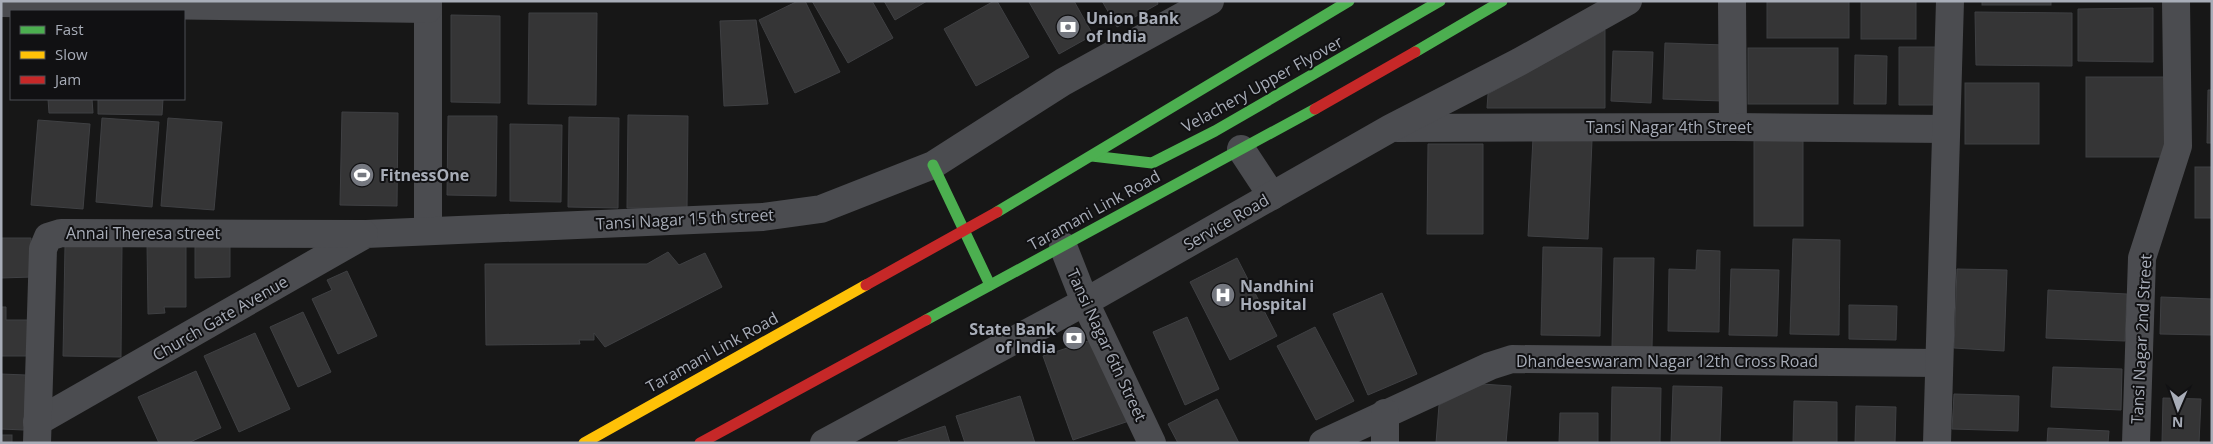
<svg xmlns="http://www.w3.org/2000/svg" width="2213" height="444" viewBox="0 0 2213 444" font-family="'Open Sans',sans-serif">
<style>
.building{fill:#353536;stroke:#3f4043}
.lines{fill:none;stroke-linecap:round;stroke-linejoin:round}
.street{stroke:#4b4c50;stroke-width:28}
.fast{stroke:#4caf50;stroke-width:11}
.slow{stroke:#ffc107;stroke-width:11}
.jam{stroke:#c62828;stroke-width:11}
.labels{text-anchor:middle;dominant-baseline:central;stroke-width:4;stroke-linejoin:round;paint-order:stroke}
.poi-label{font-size:16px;font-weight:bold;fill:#a8adb8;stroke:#111113;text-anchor:start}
.street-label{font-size:16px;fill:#a8adb8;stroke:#111113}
</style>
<rect width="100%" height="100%" fill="#171717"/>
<g class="building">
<polygon points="798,1 805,1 840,72 795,93 759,20"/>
<polygon points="812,1 872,1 893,38 848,63"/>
<polygon points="884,1 927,1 895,20"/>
<polygon points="994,1 997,1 1029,57 976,86 944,29"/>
<polygon points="1074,1 1093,35 1059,54 1029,2"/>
<polygon points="1102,1 1157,1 1158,4 1117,27"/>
<rect x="1767" y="1" width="82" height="37"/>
<rect x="1861" y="1" width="55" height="38"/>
<rect x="1982" y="1" width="69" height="4"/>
<polygon points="2153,8 2153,62 2078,61 2078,9"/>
<polygon points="1975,12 2072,13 2072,66 1976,65"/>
<polygon points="529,13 597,13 596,105 528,104"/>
<polygon points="451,15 500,16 500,103 451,102"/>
<polygon points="756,20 768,104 724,106 720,21"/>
<polygon points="1605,30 1605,108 1487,108 1488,94"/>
<polygon points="1665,43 1725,45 1723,101 1663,99"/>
<polygon points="1899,47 1936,47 1935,105 1899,105"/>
<rect x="1748" y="48" width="90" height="56"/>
<polygon points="1613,51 1653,52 1651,103 1611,101"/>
<polygon points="1855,55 1887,56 1886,104 1854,104"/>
<rect x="2086" y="77" width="81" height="80"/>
<rect x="1965" y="83" width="74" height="61"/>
<polygon points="2208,90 2212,90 2212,143 2207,143"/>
<polygon points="48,99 92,99 93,113 49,113"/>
<polygon points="98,99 163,99 162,115 98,114"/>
<polygon points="342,112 398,113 397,206 340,205"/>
<polygon points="628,115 688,116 687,209 627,208"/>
<polygon points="448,116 497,116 496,196 447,195"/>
<polygon points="569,117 619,118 618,208 568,207"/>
<polygon points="102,118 159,122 152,207 96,202"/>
<polygon points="168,118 222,122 214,210 161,206"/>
<polygon points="38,120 90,124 83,209 31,205"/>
<polygon points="510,124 562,125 561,202 510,201"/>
<polygon points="1533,138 1592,140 1588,239 1528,236"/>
<rect x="1754" y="139" width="49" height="87"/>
<polygon points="1428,144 1483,144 1483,234 1427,234"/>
<rect x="2195" y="167" width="17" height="51"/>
<polygon points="1,238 31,238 32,277 1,278"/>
<polygon points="1793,239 1840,240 1839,335 1790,334"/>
<polygon points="147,243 186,243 186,307 164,307 165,313 148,314"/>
<polygon points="195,243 230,243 230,277 195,278"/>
<polygon points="65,246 122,246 121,357 63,356"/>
<polygon points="1543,247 1602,248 1600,336 1541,335"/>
<polygon points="1697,250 1720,251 1719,332 1668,331 1669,269 1696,270"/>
<polygon points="668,252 679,265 705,253 722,287 605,347 594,333 594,340 579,340 580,344 486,345 485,264 647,264"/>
<polygon points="1237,258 1277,336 1230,360 1190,282"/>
<polygon points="1614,258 1654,258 1652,348 1612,347"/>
<polygon points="1731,269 1779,270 1777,336 1729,335"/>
<polygon points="1957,269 2007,270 2004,351 1954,348"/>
<polygon points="347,271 377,336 338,354 312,299 332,290 327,280"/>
<polygon points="2048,290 2127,294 2125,341 2046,338"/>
<polygon points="1382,293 1417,374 1368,395 1333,314"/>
<polygon points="2161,297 2212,299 2212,335 2160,334"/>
<polygon points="1849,305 1897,306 1896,340 1849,339"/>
<polygon points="1,307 6,307 6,320 33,320 33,356 1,356"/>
<polygon points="303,312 331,372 298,387 270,327"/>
<polygon points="1187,317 1219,389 1185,405 1153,332"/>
<polygon points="1315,327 1354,401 1316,420 1277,346"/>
<polygon points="255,333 290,409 239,432 204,356"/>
<polygon points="1100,337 1129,421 1073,440 1043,356"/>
<polygon points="2053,367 2122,369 2121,410 2051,407"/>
<polygon points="196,371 221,428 188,443 159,443 138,397"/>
<polygon points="1,374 26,375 24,430 1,429"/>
<polygon points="1482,384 1511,386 1506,443 1436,443 1439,405"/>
<polygon points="1673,386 1722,387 1720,443 1671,443"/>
<polygon points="1612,387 1661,388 1660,443 1611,443"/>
<polygon points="1954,394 2019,396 2018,431 1952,429"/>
<polygon points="1020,396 1035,443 965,443 956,416"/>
<polygon points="2163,398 2201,399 2199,443 2162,443"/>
<polygon points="1217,399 1239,443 1178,443 1168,424"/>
<polygon points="1794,401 1837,402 1837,443 1793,443"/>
<polygon points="1856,406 1896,407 1895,443 1855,443"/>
<polygon points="1560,413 1598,413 1598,443 1559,443"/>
<polygon points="945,426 950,443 898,443 898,441"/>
<polygon points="2048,428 2109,431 2108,443 2047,443"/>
<rect x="1" y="435" width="11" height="8"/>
</g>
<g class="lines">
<g class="street">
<polyline points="428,1 428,230"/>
<polyline points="1732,1 1733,127"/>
<polyline points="1,3 428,9"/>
<polyline points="1397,128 1733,127 1946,129"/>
<polyline points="1241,149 1272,196"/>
<polyline points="1063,246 1085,302 1152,443"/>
<polyline points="37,422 366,234 763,217 821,209 933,165 1063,82 1210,1"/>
<polyline points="37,443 43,249 48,237 61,233 364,234"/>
<polyline points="824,443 1085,302 1391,128 1519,62 1628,1"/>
<polyline points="1323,443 1490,366 1512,359 1938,363"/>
<polyline points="1385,443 1385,413"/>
<polyline points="1937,443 1950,1"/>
<polyline points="2136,443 2142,258 2178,146 2176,1"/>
</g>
<g class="fast">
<polyline points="1415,52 1502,1"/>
<polyline points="1092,156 1152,163 1215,131 1440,1"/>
<polyline points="933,165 990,285"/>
<polyline points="997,212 1349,1"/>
<polyline points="926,320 1315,109"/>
</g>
<polyline class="slow" points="584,443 866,285"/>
<g class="jam">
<polyline points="1315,109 1415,52"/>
<polyline points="866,285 997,212"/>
<polyline points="700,443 926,320"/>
</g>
</g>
<defs>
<g id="bank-disc" transform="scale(1.25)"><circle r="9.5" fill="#757880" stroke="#111113"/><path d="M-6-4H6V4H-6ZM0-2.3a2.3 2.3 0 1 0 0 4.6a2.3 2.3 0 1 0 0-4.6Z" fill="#fff"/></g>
<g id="stadium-disc" transform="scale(1.25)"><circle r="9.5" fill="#757880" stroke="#111113"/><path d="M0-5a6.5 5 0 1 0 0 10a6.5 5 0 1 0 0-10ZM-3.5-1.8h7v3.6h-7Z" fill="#fff"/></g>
<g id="hospital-disc" transform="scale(1.25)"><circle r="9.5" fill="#757880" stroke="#111113"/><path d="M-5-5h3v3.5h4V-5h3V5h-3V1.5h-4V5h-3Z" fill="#fff"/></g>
</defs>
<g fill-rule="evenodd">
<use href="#bank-disc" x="1068" y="27"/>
<use href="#stadium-disc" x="362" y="175"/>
<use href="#hospital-disc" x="1223" y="295"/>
<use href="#bank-disc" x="1074" y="338"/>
</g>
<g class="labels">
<g class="poi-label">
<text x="1086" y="18">Union Bank<tspan x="1086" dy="18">of India</tspan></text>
<text x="380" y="175">FitnessOne</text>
<text x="1240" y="286">Nandhini<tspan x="1240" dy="18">Hospital</tspan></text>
<text x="1056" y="329" text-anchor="end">State Bank<tspan x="1056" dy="18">of India</tspan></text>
</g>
<g class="street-label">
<text transform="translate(1262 84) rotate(-29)">Velachery Upper Flyover</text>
<text x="1669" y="127">Tansi Nagar 4th Street</text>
<text transform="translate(1094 210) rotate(-29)">Taramani Link Road</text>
<text transform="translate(685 219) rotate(-3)">Tansi Nagar 15 th street</text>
<text transform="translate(1226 222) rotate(-30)">Service Road</text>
<text x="143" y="233">Annai Theresa street</text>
<text transform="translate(220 318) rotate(-30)">Church Gate Avenue</text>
<text transform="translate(2141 339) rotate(-87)">Tansi Nagar 2nd Street</text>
<text transform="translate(1107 345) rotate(65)">Tansi Nagar 6th Street</text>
<text transform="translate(712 352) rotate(-29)">Taramani Link Road</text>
<text x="1667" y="361">Dhandeeswaram Nagar 12th Cross Road</text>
</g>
</g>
<rect width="2213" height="444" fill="none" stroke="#a8adb8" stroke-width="5"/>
<rect x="10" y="10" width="175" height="90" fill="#111113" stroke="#4d4f55"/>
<rect x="20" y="26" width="25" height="8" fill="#4caf50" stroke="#4d4f55"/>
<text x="55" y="35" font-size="15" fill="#a8adb8">Fast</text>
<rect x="20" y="51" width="25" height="8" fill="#ffc107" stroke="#4d4f55"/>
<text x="55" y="60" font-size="15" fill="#a8adb8">Slow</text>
<rect x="20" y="76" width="25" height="8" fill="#c62828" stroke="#4d4f55"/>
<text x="55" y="85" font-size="15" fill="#a8adb8">Jam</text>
<g transform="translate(2178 409) rotate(182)" stroke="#111113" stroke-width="4" paint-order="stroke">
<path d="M0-4L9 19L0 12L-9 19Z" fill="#a8adb8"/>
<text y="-8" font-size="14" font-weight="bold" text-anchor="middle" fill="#a8adb8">N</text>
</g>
</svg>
